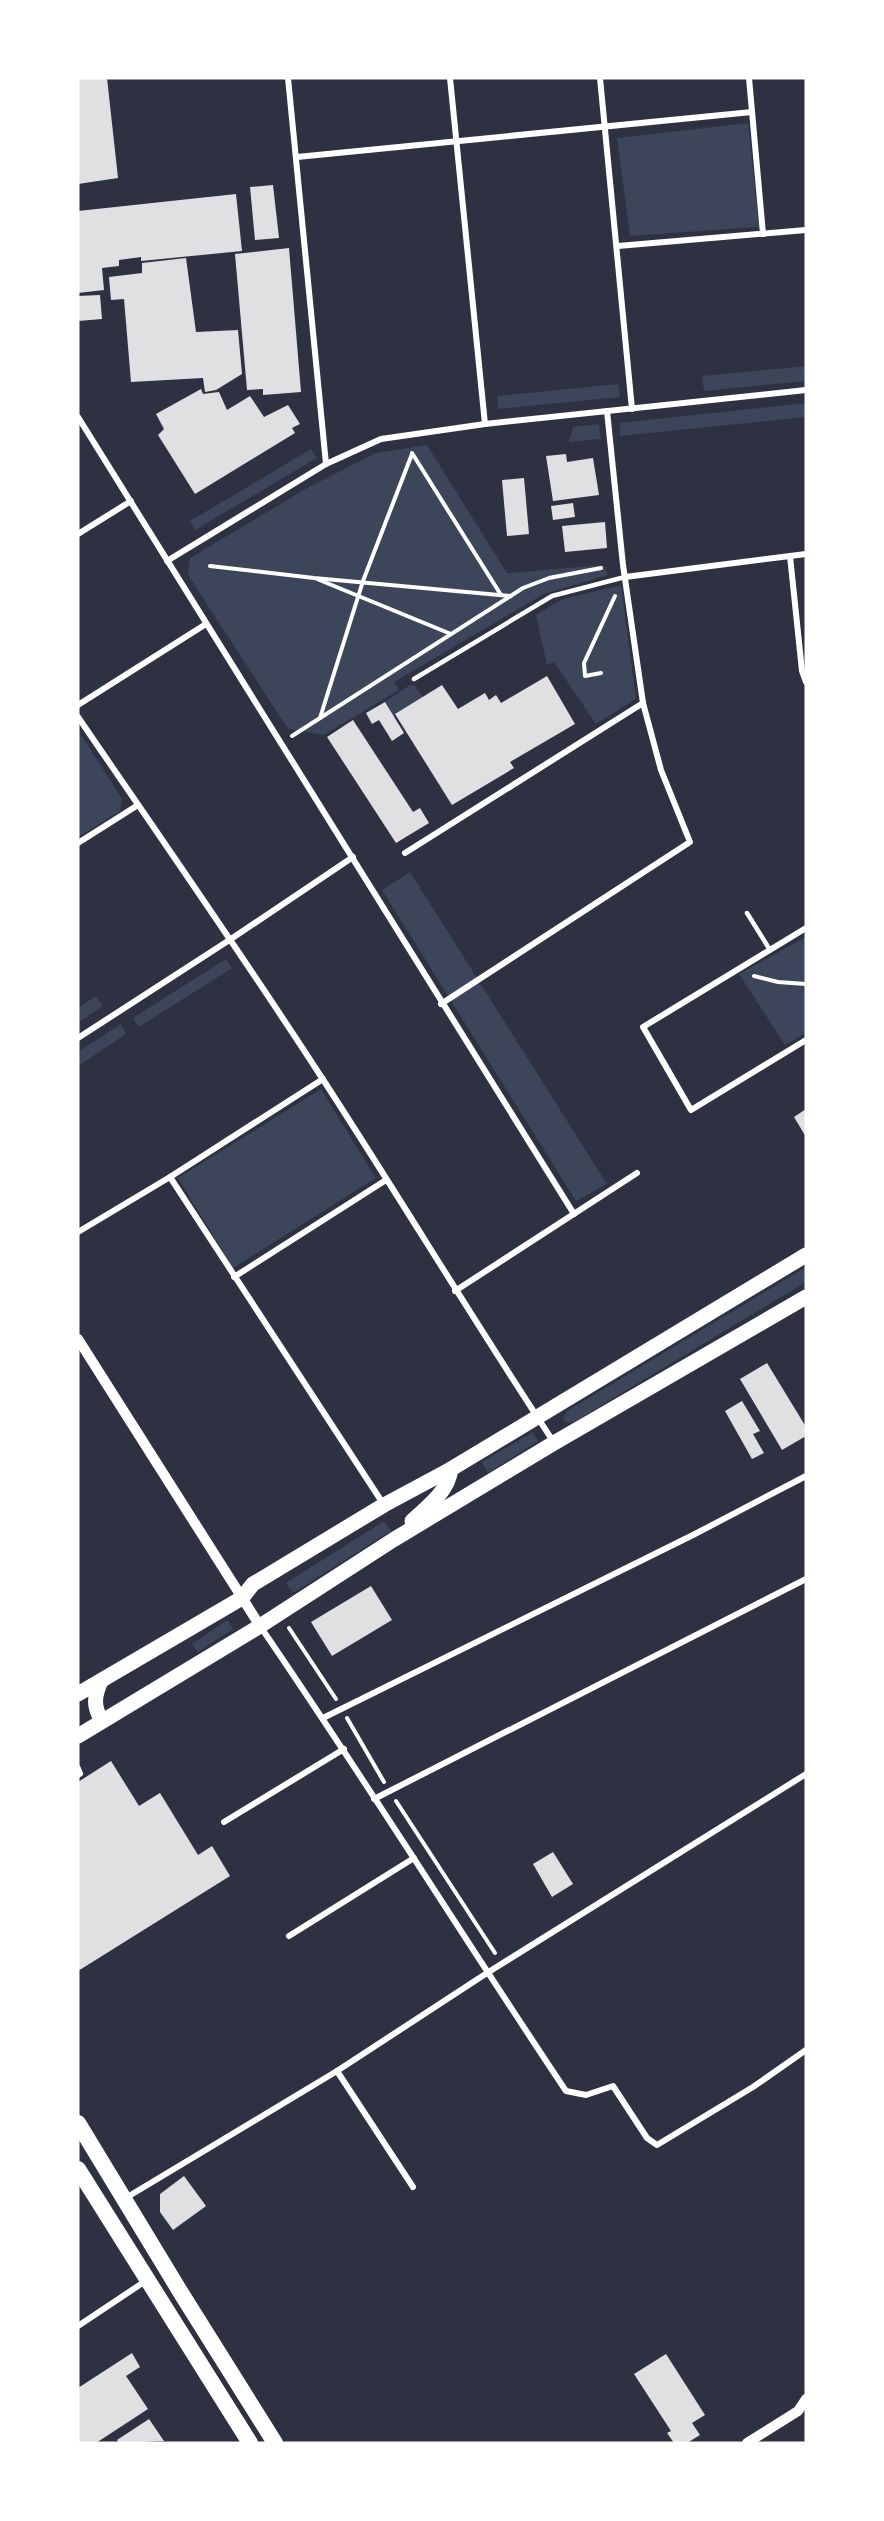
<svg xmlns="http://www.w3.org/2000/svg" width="884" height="2521" viewBox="0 0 884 2521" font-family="'Public Sans',sans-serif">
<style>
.green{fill:#3c4559}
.building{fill:#e0e0e3}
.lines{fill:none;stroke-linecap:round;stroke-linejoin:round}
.path{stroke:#fff;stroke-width:4}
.service{stroke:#fff;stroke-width:4.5}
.minor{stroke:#fff;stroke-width:6}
.tertiary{stroke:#fff;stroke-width:10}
.primary{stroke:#fff;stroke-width:15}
.trunk{stroke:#fff;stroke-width:16}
</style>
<rect width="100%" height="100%" fill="#2d3142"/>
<g class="green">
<polygon points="748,123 759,227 630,236 617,138"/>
<polygon points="806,366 806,381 704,391 702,376"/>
<polygon points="618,384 620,397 498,409 497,396"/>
<polygon points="806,403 806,417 620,436 620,423"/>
<polygon points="599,424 601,439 569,442 573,427"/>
<polygon points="427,445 507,573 603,565 608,575 544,594 394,682 399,690 324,735 288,729 188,575 190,558 307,488 376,453"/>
<polygon points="311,449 317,458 195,530 190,521"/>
<polygon points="621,585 636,699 596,724 554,662 547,665 536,615 563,599"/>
<polygon points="410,685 415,686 423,697 393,716 385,702"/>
<polygon points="78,730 122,799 120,811 78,837"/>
<polygon points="410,872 607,1184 576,1201 382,890"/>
<polygon points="806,937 806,1033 785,1045 739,974"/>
<polygon points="226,959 232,968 139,1027 133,1018"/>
<polygon points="96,996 103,1006 78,1023 78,1008"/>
<polygon points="121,1024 126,1034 78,1066 78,1052"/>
<polygon points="321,1089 376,1178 233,1268 178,1178"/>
<polygon points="806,1267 806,1282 574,1422 568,1423 563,1419 567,1411"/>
<polygon points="533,1432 538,1441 488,1473 482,1462"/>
<polygon points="384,1521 391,1531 293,1593 286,1583"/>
<polygon points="227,1620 233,1629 198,1652 192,1644"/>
</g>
<g class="building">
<polygon points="78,78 107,78 118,178 78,184"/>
<polygon points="273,185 279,238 255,240 250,187"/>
<polygon points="236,194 242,251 141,261 141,257 119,260 119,266 102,268 104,290 78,293 78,211"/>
<polygon points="289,248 301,392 263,395 263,389 247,390 235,254"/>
<polygon points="186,258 196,332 238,330 242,374 216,390 205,392 203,378 131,382 124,299 111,300 109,277 142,273 142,263"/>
<polygon points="100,295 102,319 78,321 78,296"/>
<polygon points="201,389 203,394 219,392 227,410 250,396 264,417 288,405 300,424 292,428 295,433 195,494 158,435 164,429 156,414"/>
<polygon points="566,454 567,462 593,458 599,495 553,501 546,456"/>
<polygon points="524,478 529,534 507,536 502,480"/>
<polygon points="573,503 575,517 553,520 551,506"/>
<polygon points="605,522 607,548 565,552 562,526"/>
<polygon points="547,676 575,724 510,762 514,768 452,805 395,714 442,685 458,709 485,693 489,700 496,695 501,703"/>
<polygon points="385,702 404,733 392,741 379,720 372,724 366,713"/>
<polygon points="353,720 413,812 420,808 429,823 396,843 327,737"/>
<polygon points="806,1109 806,1137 794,1117"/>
<polygon points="767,1363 806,1427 806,1436 782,1450 740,1379"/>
<polygon points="742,1401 760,1431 753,1434 764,1453 752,1459 725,1411"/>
<polygon points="371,1586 392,1620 332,1656 311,1622"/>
<polygon points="111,1761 139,1806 160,1793 198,1855 212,1846 230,1876 78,1971 78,1782"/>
<polygon points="553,1852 573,1884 552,1897 533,1864"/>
<polygon points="184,2176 206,2206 173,2230 160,2212 160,2194"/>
<polygon points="132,2353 140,2367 126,2376 148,2409 96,2443 78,2443 78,2388"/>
<polygon points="666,2354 705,2415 692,2423 700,2435 687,2443 674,2443 667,2433 671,2431 634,2374"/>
<polygon points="149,2419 164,2441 119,2443 117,2440"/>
</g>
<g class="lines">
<g class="path">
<polyline points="412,453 501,595"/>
<polyline points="210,566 314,578 511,596"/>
<polyline points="317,579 451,634"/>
<polyline points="601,673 585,676 584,663 615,596"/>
<polyline points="320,718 363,581 412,454"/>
<polyline points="292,736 523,588 549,578 601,568"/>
<polyline points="754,976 778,982 806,984"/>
<polyline points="289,1628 336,1699"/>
<polyline points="347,1718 384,1782"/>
<polyline points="396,1801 495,1953"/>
</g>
<g class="service">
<polyline points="414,679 552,596 625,577"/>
<polyline points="747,913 770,950"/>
<polyline points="78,1767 81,1774 78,1776"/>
</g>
<g class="minor">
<polyline points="288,78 326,464"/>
<polyline points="450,78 485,424"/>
<polyline points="600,78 632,409"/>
<polyline points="749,78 763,234"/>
<polyline points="297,157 752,112"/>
<polyline points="618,246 806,230"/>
<polyline points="78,417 574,1214"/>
<polyline points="78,534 131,501"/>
<polyline points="790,556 802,671 806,682"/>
<polyline points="167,561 326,464 381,439 485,424 806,390"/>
<polyline points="625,577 806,554"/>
<polyline points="78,705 206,624"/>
<path d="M78,717c82,120 165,239 244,361 78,120 152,243 231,363"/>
<polyline points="78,843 138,805"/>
<polyline points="405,853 643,703"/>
<polyline points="806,928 643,1027 691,1110 806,1040"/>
<polyline points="441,1004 690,842 661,770 643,703 623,565 607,411"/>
<polyline points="78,1038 231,939 353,857"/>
<polyline points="170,1177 384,1505"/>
<polyline points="78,1232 170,1177 323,1079"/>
<polyline points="234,1277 386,1180"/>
<polyline points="455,1291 637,1173"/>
<path d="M260,1626c105,153 203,311 306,465l20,4 27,-9 34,52 10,7 96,-58 53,-37"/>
<polyline points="323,1718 693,1535 806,1476"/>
<polyline points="374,1799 806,1579"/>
<polyline points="224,1822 344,1749"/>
<polyline points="289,1936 414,1858"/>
<polyline points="337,2071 413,2187"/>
<polyline points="124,2199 337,2071 487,1973 806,1774"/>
<polyline points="78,2326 147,2280"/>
</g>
<g class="tertiary">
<polyline points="78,1339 260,1626"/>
<polyline points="747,2443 798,2411 806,2399"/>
</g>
<g class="primary">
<path d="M412,1521c16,-15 36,-29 39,-52"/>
<path d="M101,1681c-7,16 -8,25 1,40"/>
<polyline points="78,1694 242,1598 253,1584 384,1505 451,1469 806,1255"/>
<polyline points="78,1736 260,1626 393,1540 554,1443 806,1297"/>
</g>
<g class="trunk">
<polyline points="78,2123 181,2293 275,2443"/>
<polyline points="78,2169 250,2443"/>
</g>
</g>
<rect width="884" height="2521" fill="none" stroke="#ffffff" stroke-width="159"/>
</svg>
